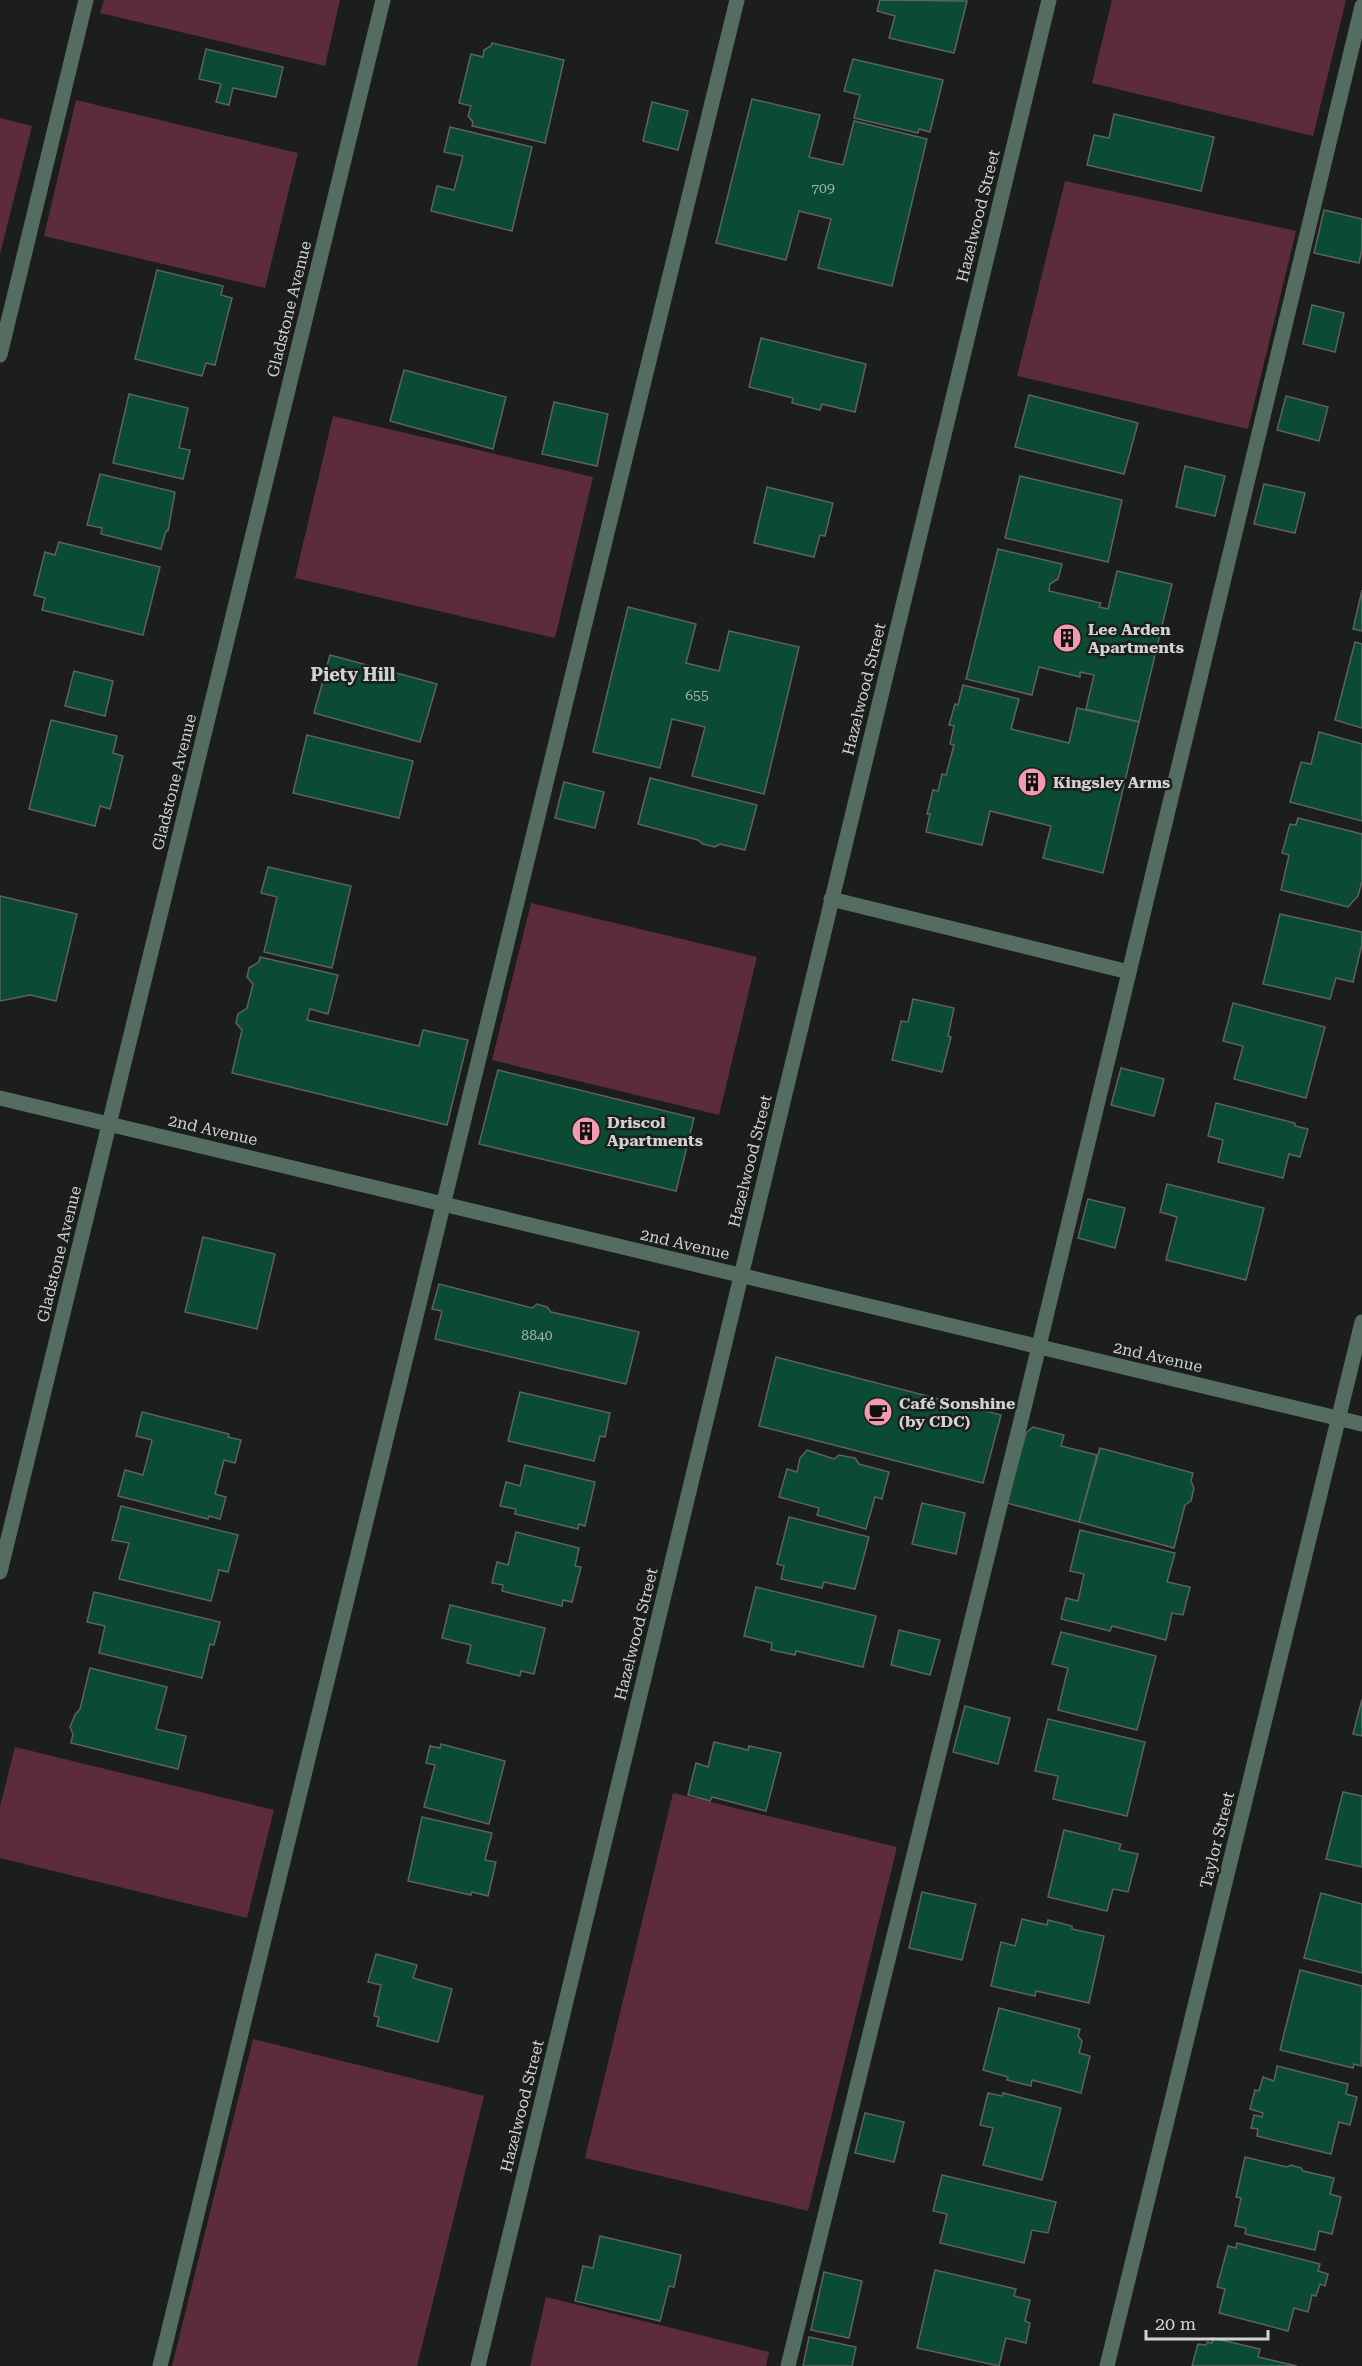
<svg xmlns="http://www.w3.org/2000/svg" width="1362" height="2366" viewBox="0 0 1362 2366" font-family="'Roboto Serif',serif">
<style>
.green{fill:#5d2c3a}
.building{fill:#0b4b33;stroke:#5d615f;stroke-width:1.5}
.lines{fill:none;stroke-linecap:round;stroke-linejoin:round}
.minor{stroke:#556c60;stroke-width:15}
.labels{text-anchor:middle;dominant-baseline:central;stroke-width:5;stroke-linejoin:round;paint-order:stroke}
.number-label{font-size:14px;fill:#9fb1aa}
.street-label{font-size:16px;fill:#d0d3d1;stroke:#1b1e1c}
.poi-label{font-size:16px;font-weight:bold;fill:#d0d3d1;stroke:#1b1e1c;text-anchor:start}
.neighbourhood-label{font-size:18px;font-weight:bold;fill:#d0d3d1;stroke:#1b1e1c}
</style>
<rect width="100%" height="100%" fill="#1b1e1c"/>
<g class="green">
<polygon points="104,0 340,0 325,66 100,13"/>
<polygon points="1112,0 1346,0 1313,136 1092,83"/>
<polygon points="76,100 298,153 265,288 44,236"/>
<polygon points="0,118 32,126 0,254"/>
<polygon points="1065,181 1296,231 1248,429 1017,376"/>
<polygon points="333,416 593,477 555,638 295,578"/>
<polygon points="531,903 757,957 719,1115 492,1060"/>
<polygon points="15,1747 274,1810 247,1918 0,1858 0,1807"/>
<polygon points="673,1793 897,1847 808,2211 585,2158"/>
<polygon points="253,2039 484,2096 417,2366 172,2366"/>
<polygon points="546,2297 769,2352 766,2366 530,2366"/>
</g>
<g class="building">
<polygon points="880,0 967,1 954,53 889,38 895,16 877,11"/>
<polygon points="492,43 564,60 545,143 472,126 473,122 468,116 471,106 459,103 471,54 483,57 484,50 491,46"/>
<polygon points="206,49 283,67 276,97 233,88 229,105 216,102 221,84 199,79"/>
<polygon points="853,59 943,80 930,132 919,129 918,133 854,118 860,95 844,91"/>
<polygon points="752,99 820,115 809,157 843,165 854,121 927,139 892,286 818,268 831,219 799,211 786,260 716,243"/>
<polygon points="652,102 688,111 678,150 643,141"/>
<polygon points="1114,114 1214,137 1201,191 1087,165 1094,135 1109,138"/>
<polygon points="450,127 532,147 512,231 431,211 437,186 454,190 463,156 444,152"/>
<polygon points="1324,210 1362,219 1362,249 1359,263 1314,253"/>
<polygon points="157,270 223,286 221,295 232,298 215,365 206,363 202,376 135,359"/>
<polygon points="1312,305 1344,313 1335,352 1303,344"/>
<polygon points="761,338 866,364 855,412 822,404 820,410 792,403 793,398 749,387"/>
<polygon points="404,370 506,397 493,449 390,421"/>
<polygon points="129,394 188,408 179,448 190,450 183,479 113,463"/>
<polygon points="1029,395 1138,423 1124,474 1015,447"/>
<polygon points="1286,396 1328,407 1319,441 1277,430"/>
<polygon points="554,402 608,414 597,466 542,454"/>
<polygon points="1185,466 1225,476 1215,516 1176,507"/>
<polygon points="100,474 175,492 168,531 166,531 161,549 101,534 102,528 87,525"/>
<polygon points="1020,476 1122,500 1108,562 1005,538"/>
<polygon points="1264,484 1305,493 1295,533 1254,524"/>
<polygon points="767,487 833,503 825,536 820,535 814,557 754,543"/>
<polygon points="59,542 160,567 143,635 42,610 45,598 34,595 45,552 55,555"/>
<polygon points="998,549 1062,564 1058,579 1050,584 1049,591 1101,603 1099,607 1108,609 1117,571 1172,584 1139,722 1086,709 1094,675 1080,672 1080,677 1039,667 1032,695 966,679"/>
<polygon points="1362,590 1362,631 1353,629"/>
<polygon points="628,607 696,624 686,663 719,671 729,631 799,647 764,794 692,776 705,727 672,719 660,768 593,752"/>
<polygon points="1355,642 1362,644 1362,728 1335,720"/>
<polygon points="330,655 437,684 420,742 314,713"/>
<polygon points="74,671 113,681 105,716 65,706"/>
<polygon points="963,685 1019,699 1011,729 1069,743 1077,708 1139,722 1103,873 1043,858 1051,826 990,811 982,845 926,832 930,814 927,814 933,790 938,791 942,774 946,775 954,745 950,744 954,726 949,725 955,704 958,705"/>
<polygon points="51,720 117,736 113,753 123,756 110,809 100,806 95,826 29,809"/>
<polygon points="1319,732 1362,744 1362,821 1290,802 1301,762 1311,764"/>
<polygon points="307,735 413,761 399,818 293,793"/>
<polygon points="650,778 757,805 745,850 720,844 715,847 703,844 698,840 638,824"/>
<polygon points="564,782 604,792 595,828 555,818"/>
<polygon points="1298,818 1362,834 1362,881 1358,896 1348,907 1281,890 1289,855 1282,853 1290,824 1296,825"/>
<polygon points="268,867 351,886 332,968 264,952 277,897 261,893"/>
<polygon points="0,896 77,914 56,1001 30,995 0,1001"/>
<polygon points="1280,914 1362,932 1362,944 1353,982 1336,978 1330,999 1263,984"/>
<polygon points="260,957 338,975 328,1014 310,1009 307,1020 419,1046 423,1030 468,1040 447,1125 232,1073 242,1030 236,1023 238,1014 247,1008 253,984 247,977 249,968 259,962"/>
<polygon points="913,999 954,1008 948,1036 951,1037 942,1072 892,1060 901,1021 908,1022"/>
<polygon points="1233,1003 1325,1027 1306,1098 1234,1079 1243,1046 1223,1041"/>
<polygon points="1121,1068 1164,1079 1154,1116 1111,1105"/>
<polygon points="498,1070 694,1118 676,1191 479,1144"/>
<polygon points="1216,1103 1295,1123 1295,1126 1308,1129 1300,1157 1289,1154 1283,1178 1218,1162 1223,1140 1208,1136"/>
<polygon points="1167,1184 1264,1208 1246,1280 1166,1260 1177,1217 1160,1212"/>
<polygon points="1088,1199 1125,1208 1115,1248 1078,1238"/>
<polygon points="203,1237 275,1254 257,1329 185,1312"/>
<polygon points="439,1284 532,1308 537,1304 547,1307 551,1312 639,1332 626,1384 435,1339 442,1311 432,1309"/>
<polygon points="776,1357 1001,1415 983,1483 759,1426"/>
<polygon points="520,1392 610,1413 605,1437 600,1436 594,1461 508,1441"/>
<polygon points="142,1412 229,1434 228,1437 241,1440 235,1463 224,1460 215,1494 226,1497 220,1519 209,1516 208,1519 118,1496 125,1470 143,1475 152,1440 136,1436"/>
<polygon points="1033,1427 1064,1435 1061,1446 1097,1455 1079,1522 1007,1503 1026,1433"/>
<polygon points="1100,1448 1193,1473 1191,1481 1194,1488 1191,1501 1185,1505 1174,1548 1079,1522"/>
<polygon points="807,1450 834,1459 839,1455 855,1458 859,1464 889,1472 882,1499 875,1497 866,1529 817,1515 819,1508 779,1497 787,1469 797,1472 800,1458"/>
<polygon points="525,1465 595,1482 585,1526 579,1524 578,1529 515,1514 516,1509 500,1506 506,1482 520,1486"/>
<polygon points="922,1503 965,1513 956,1554 912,1544"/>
<polygon points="121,1506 238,1535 228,1572 219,1570 211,1601 119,1579 129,1543 112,1540"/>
<polygon points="789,1517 869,1537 855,1589 824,1582 822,1588 781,1579 784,1566 777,1564"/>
<polygon points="1080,1530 1175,1553 1167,1582 1190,1587 1183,1615 1172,1613 1166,1640 1112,1626 1110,1631 1061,1619 1066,1598 1078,1601 1084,1574 1070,1571"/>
<polygon points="516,1532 579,1548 575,1566 581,1567 572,1602 563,1600 562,1606 502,1591 503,1585 492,1583 497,1562 508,1565"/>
<polygon points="756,1587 876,1616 863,1667 796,1651 795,1655 771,1650 772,1643 744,1636"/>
<polygon points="94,1592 220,1622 214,1645 210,1644 202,1678 99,1653 105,1626 87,1622"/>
<polygon points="450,1605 545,1628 534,1674 521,1671 520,1676 467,1663 471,1645 442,1638"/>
<polygon points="899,1630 940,1640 930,1675 891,1665"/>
<polygon points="1061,1632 1156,1656 1137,1730 1058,1710 1068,1668 1052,1664"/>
<polygon points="90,1668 167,1687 156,1729 186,1736 178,1769 71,1743 73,1734 70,1727 75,1715 80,1709"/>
<polygon points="1362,1699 1362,1736 1353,1734"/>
<polygon points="965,1706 1010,1718 998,1764 953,1752"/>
<polygon points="1048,1719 1145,1742 1127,1816 1053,1799 1058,1776 1035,1771"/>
<polygon points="714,1742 748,1750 749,1746 781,1753 766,1811 712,1797 710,1801 688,1795 696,1763 708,1767"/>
<polygon points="441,1744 505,1761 489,1824 424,1807 435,1765 426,1763 430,1746 440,1748"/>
<polygon points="1343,1792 1362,1796 1362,1867 1326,1859"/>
<polygon points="422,1817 492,1833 485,1860 496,1862 488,1896 472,1892 471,1895 408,1881"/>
<polygon points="1064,1830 1121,1844 1119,1850 1138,1854 1128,1892 1113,1889 1107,1911 1048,1897"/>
<polygon points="922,1892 976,1904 962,1960 909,1948"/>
<polygon points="1321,1893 1362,1904 1362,1973 1304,1958"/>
<polygon points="1022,1919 1047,1925 1048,1920 1072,1926 1072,1929 1104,1936 1089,2003 1036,1991 1035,1996 991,1986 1001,1942 1015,1946"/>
<polygon points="376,1954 417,1965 413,1978 452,1989 438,2042 377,2026 379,2017 374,2016 381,1985 368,1982"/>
<polygon points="1300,1970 1362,1986 1361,2066 1354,2064 1353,2068 1280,2050"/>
<polygon points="999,2008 1080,2029 1078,2036 1082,2041 1079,2053 1090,2056 1081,2093 1032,2080 1031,2086 1007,2080 1008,2077 983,2070"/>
<polygon points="1277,2066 1348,2084 1346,2094 1357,2097 1350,2125 1339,2122 1331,2154 1257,2136 1258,2129 1251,2128 1254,2115 1262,2117 1263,2113 1250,2109 1255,2090 1259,2091 1263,2077 1274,2081"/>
<polygon points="988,2093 1002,2096 1003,2093 1061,2108 1042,2180 983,2165 993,2128 980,2125"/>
<polygon points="865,2113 904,2122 894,2162 855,2153"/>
<polygon points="1245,2157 1287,2167 1291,2165 1301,2168 1303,2171 1334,2178 1330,2194 1341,2197 1332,2234 1319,2231 1315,2250 1245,2234 1246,2228 1235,2226 1241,2198 1236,2197"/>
<polygon points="942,2175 1056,2202 1048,2233 1032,2230 1024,2263 940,2243 947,2214 933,2211"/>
<polygon points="600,2236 681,2255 674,2287 669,2286 660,2321 575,2301 583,2266 593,2268"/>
<polygon points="1237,2243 1320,2264 1318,2271 1328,2274 1325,2286 1320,2284 1316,2296 1312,2295 1308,2312 1294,2308 1288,2331 1219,2313 1225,2289 1217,2287 1228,2246 1236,2248"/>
<polygon points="935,2270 1016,2289 1014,2296 1030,2300 1025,2321 1030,2323 1026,2343 1006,2338 999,2366 917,2348"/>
<polygon points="824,2272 862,2281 849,2338 811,2330"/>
<polygon points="809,2337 856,2347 852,2366 803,2366"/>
<polygon points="1213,2338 1260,2349 1258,2357 1297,2366 1192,2366 1198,2344 1206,2345 1207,2342 1212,2343"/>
</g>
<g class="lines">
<g class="minor">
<polyline points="0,355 86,0"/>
<polyline points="831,899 1129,972"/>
<polyline points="0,1098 1362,1424"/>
<polyline points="0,1572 383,0"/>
<polyline points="160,2366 737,0"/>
<polyline points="478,2366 1049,0"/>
<polyline points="788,2366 1024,1408 1362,6"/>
<polyline points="1107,2366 1362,1322"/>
</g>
</g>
<defs>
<g id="building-disc" transform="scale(1.5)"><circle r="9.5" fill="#f29ab0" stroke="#1b1e1c"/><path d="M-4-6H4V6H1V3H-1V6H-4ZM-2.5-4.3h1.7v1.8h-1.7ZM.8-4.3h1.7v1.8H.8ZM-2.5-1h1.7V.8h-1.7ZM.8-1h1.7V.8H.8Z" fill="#111"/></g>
<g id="cafe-disc" transform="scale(1.5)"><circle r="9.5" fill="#f29ab0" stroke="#1b1e1c"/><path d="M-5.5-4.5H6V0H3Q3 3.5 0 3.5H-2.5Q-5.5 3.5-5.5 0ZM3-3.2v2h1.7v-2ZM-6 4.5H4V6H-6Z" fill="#111"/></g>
</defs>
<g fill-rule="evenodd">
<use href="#building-disc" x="1067" y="638"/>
<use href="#building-disc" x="1032" y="782"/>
<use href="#building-disc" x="586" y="1131"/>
<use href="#cafe-disc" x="878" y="1412"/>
</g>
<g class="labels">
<g class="number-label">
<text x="823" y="188">709</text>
<text x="697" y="695">655</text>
<text x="537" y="1335">8840</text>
</g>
<g class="street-label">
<text transform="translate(978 216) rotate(-76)">Hazelwood Street</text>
<text transform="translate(289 309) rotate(-76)">Gladstone Avenue</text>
<text transform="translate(864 689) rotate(-76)">Hazelwood Street</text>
<text transform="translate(174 782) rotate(-76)">Gladstone Avenue</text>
<text transform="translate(213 1130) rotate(13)">2nd Avenue</text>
<text transform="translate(750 1161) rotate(-76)">Hazelwood Street</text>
<text transform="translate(685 1244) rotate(13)">2nd Avenue</text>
<text transform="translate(59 1254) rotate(-76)">Gladstone Avenue</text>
<text transform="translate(1158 1357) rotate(13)">2nd Avenue</text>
<text transform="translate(636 1634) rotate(-76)">Hazelwood Street</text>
<text transform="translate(1217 1840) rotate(-76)">Taylor Street</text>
<text transform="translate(522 2106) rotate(-76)">Hazelwood Street</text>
</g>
<g class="poi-label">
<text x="1088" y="629">Lee Arden<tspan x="1088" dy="18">Apartments</tspan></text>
<text x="1053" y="782">Kingsley Arms</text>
<text x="607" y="1122">Driscol<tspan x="607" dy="18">Apartments</tspan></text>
<text x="899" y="1403">Café Sonshine<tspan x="899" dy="18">(by CDC)</tspan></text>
</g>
<g class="neighbourhood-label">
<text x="353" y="674">Piety Hill</text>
</g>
</g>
<path d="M1146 2330v9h122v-9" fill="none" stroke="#d0d3d1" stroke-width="3"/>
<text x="1155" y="2330" font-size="18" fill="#d0d3d1" stroke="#1b1e1c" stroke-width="4.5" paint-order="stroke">20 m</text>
</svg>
